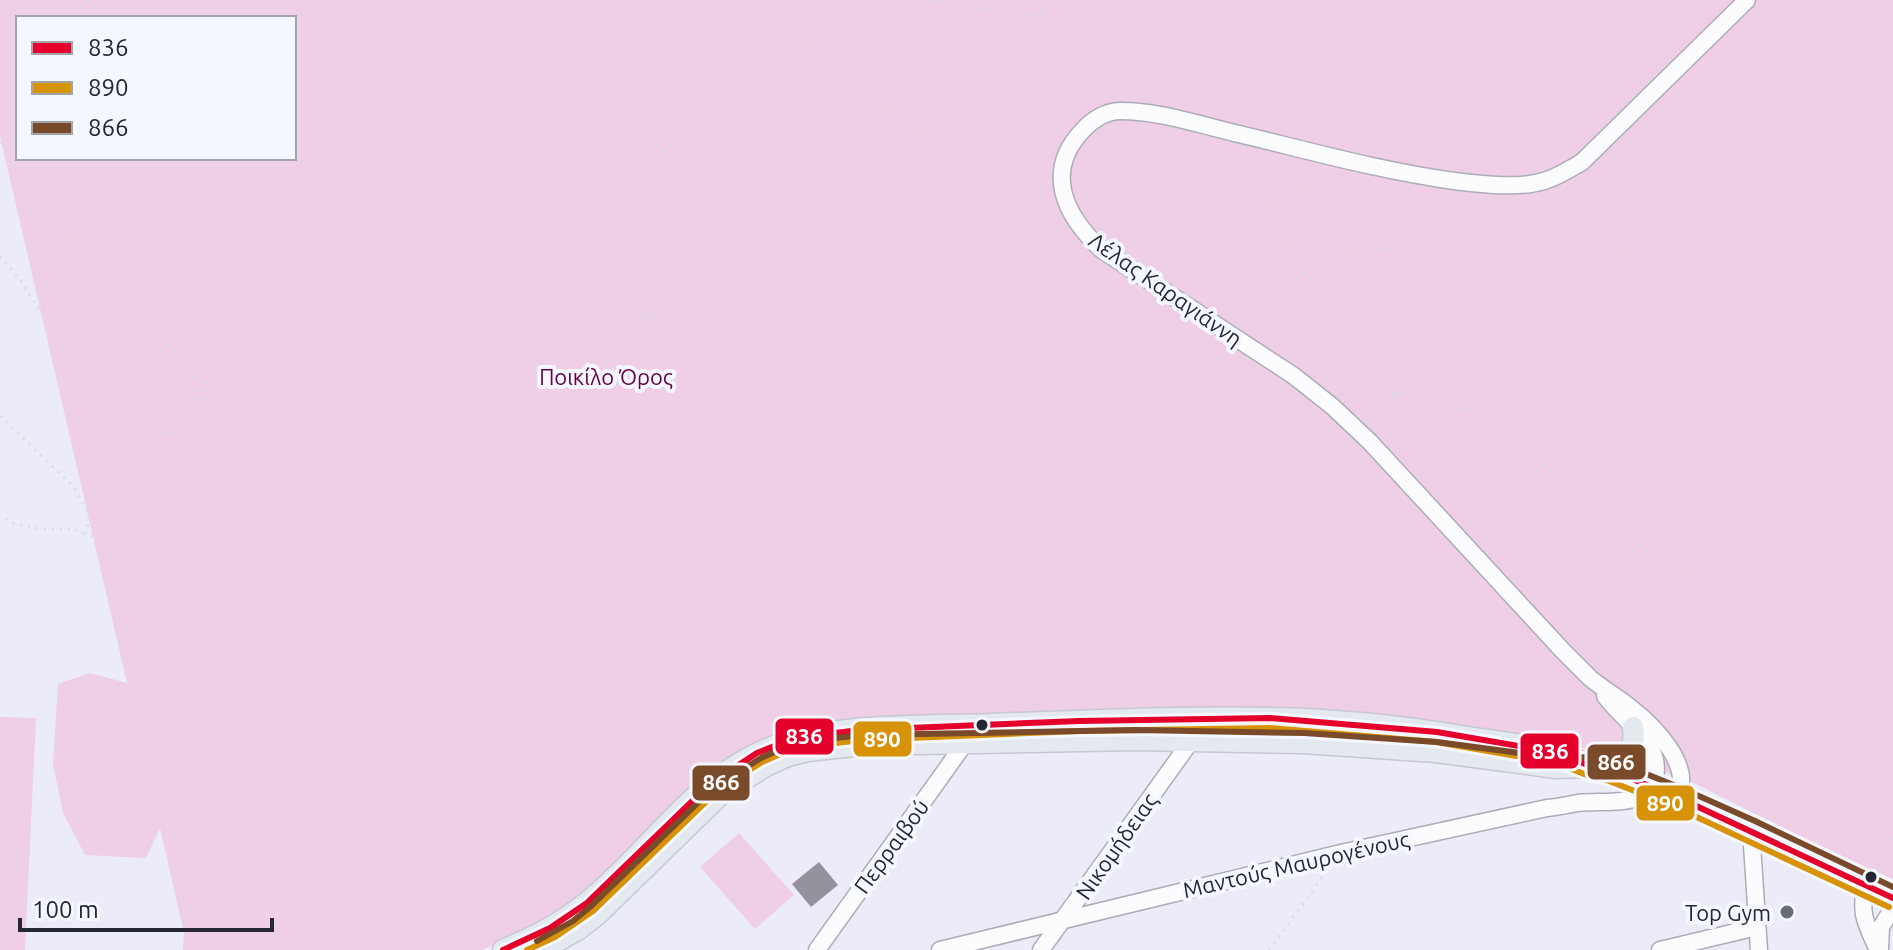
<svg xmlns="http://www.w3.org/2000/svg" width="1893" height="950" viewBox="0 0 1893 950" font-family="Ubuntu,sans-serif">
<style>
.green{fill:#eecfe5;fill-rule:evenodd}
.building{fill:#95929d}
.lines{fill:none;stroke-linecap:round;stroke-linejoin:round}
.minor-casing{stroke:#acadb8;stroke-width:19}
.major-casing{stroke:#c8c8d0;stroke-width:23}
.path{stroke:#dddde0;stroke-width:3;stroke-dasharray:2 6;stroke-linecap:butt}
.minor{stroke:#fcfcfe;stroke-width:16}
.major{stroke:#e4e9f0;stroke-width:20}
.bus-1-casing{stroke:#f5f7fe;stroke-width:12}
.bus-2-casing{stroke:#f5f7fe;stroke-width:12}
.bus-3-casing{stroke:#f5f7fe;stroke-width:12}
.bus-1{stroke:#e4002b;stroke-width:6}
.bus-2{stroke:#d79308;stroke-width:6}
.bus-3{stroke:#7a4b2a;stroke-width:6}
.bus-dot{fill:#242633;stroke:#f5f7fe;stroke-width:3}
.poi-dot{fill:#6a6b78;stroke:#f5f7fe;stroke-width:3}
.labels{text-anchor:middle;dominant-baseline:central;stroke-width:8;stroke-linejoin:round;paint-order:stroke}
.street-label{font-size:22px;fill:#242633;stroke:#f5f7fe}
.park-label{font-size:22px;fill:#650146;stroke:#f5f7fe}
.poi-label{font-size:22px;fill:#242633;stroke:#f5f7fe;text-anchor:end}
.line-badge{stroke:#f5f7fe;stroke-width:3}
.badge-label{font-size:22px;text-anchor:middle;font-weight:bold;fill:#fff}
</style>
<rect width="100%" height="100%" fill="#ebecf8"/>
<g class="green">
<path d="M0,0h1893v879l-56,-24 -143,-72 -78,-29 -183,-29 -597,2 -246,162c-32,26 -70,45 -108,61h-299l1,-17 -24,-105 -14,30 -61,-3 -22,-42 -10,-49 5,-80 32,-11 37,10 -127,-547zM18,18h276v140h-276z"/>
<polygon points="0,717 36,718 25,950 0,950"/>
<polygon points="739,833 794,895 755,929 700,867"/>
</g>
<polygon class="building" points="819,862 838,885 811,907 792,884"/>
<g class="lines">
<g class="minor-casing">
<g id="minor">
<path d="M1677,797c17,-31 -23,-71 -46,-89 -13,-11 -28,-19 -41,-30 -9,-9 -18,-18 -27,-27l-193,-209 -37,-35 -39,-31 -192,-126c-37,-34 -59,-78 -19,-120 9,-10 23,-19 37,-19 41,0 80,14 119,23 71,17 142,37 215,47 26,3 64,8 90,0 14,-4 26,-12 38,-19l165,-162"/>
<polyline points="1751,830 1759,950"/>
<path d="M1866,885c-7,29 0,39 12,65"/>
<polyline points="1880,948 1881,927 1893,908"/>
<polyline points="817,950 965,743"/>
<path d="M940,950l401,-97 206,-45c11,-1 21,-3 31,-5 18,-2 46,1 62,-6 19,-9 19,-34 10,-50 -11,-19 -32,-33 -45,-51"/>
<polyline points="1041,950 1191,741"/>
<polyline points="1660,950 1757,927"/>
</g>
</g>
<g class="major-casing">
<g id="major">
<path d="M1607,769c20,-6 29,-21 26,-42"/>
<path d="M503,950c30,-13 59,-27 84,-48 59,-47 102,-117 173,-150 66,-31 159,-25 232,-28 92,-3 186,-8 278,-6 65,1 133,8 198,19 40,6 80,10 117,26"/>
<polyline points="542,950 579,929 597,915 720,795 766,766 788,756 808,751 863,745 1136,740 1303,743 1436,752 1556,768 1592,767 1607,769 1677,797 1751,830 1893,898"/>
</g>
</g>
<g class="path">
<polyline points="88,0 107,18"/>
<polyline points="931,0 969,8 1046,16 1030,0"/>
<polyline points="239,18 244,0"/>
<polyline points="1854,51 1772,186 1742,278 1730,409 1703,573 1716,751 1893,840"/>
<polyline points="0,142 59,226 116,288 164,338 198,383 205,412 192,431 110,438"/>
<polyline points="0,256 21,281 68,354 110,438 131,490 150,523 144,543 128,550 73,529 41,529 15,524 0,516"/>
<polyline points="1300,266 1323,253 1363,252 1398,247 1390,216 1359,193 1329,186 1285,189 1265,207 1271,228 1294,253 1305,274 1378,352 1396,396 1564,320 1694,165"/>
<polyline points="647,318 647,283 654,249 653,227 656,206 664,175 665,151 675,138 680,86 692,29 698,13 696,0"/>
<path d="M1396,396l8,31 42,-18 48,3 19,15 11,15 4,9 53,45 20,-6c15,21 34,55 57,69 16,9 37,14 45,33"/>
<polyline points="203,399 223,308 214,267 227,198 227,171 218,158"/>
<polyline points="0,416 73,486 89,514 87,533"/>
<polyline points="316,713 481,636 629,559 624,489 601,419 608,364 627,328 672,305 886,231 985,176 895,119 857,77 738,3 737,0"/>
<polyline points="0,773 19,795"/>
<polyline points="1269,950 1324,875"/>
</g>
<use href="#minor" class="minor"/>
<use href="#major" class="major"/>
<g class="bus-1-casing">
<polyline id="bus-1" points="503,950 550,928 587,903 711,783 757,753 782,743 801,737 860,730 1079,721 1270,718 1437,732 1560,753 1592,767 1607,769 1677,797 1893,898"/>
</g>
<g class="bus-2-casing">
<polyline id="bus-2" points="527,950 555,937 593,911 717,791 762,762 785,752 803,747 861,740 1079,731 1270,728 1436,742 1557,763 1589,776 1604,779 1673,806 1889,907"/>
</g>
<g class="bus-3-casing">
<polyline id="bus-3" points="537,941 573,921 590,907 714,787 761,758 785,747 807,741 863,735 1136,730 1304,733 1437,742 1557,758 1593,757 1609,759 1681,788 1755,821 1893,887"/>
</g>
<use href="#bus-1" class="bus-1"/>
<use href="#bus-2" class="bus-2"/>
<use href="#bus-3" class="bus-3"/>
</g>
<g class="bus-dot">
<circle cx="982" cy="725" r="7"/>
<circle cx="1871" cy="877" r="7"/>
</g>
<circle class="poi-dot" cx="1787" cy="912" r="8"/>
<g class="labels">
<g class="street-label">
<text transform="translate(1166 289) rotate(35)">Λέλας Καραγιάννη</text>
<text transform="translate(891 846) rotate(-54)">Περραιβού</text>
<text transform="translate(1116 846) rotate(-55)">Νικομήδειας</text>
<text transform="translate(1296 864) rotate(-13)">Μαντούς Μαυρογένους</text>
</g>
<g class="park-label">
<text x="606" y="376">Ποικίλο Όρος</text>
</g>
<g class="poi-label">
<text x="1771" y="912">Top Gym</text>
</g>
</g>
<g class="line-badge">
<rect x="774" y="717" width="61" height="39" rx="8" fill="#e4002b"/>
<rect x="852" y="720" width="61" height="38" rx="8" fill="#d79308"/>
<rect x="1519" y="732" width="61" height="38" rx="8" fill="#e4002b"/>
<rect x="1586" y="743" width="61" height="38" rx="8" fill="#7a4b2a"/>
<rect x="691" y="764" width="60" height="38" rx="8" fill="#7a4b2a"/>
<rect x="1635" y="784" width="61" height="38" rx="8" fill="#d79308"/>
</g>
<g class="badge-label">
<text x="804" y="744">836</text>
<text x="882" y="747">890</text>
<text x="1550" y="759">836</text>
<text x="1616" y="770">866</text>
<text x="721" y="790">866</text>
<text x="1665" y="811">890</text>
</g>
<rect x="16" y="16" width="280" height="144" fill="#f5f7fe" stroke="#a1a3ad" stroke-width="2"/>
<rect x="32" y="42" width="40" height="12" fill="#e4002b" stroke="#a1a3ad" stroke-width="2"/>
<text x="88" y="56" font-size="24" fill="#242633">836</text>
<rect x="32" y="82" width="40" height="12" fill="#d79308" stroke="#a1a3ad" stroke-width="2"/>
<text x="88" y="96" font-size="24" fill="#242633">890</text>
<rect x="32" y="122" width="40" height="12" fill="#7a4b2a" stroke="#a1a3ad" stroke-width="2"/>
<text x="88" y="136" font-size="24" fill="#242633">866</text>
<path d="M20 918v12h252v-12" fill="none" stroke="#242633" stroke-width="4"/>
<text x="32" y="918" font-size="24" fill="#242633" stroke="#f5f7fe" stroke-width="6" paint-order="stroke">100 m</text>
</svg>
